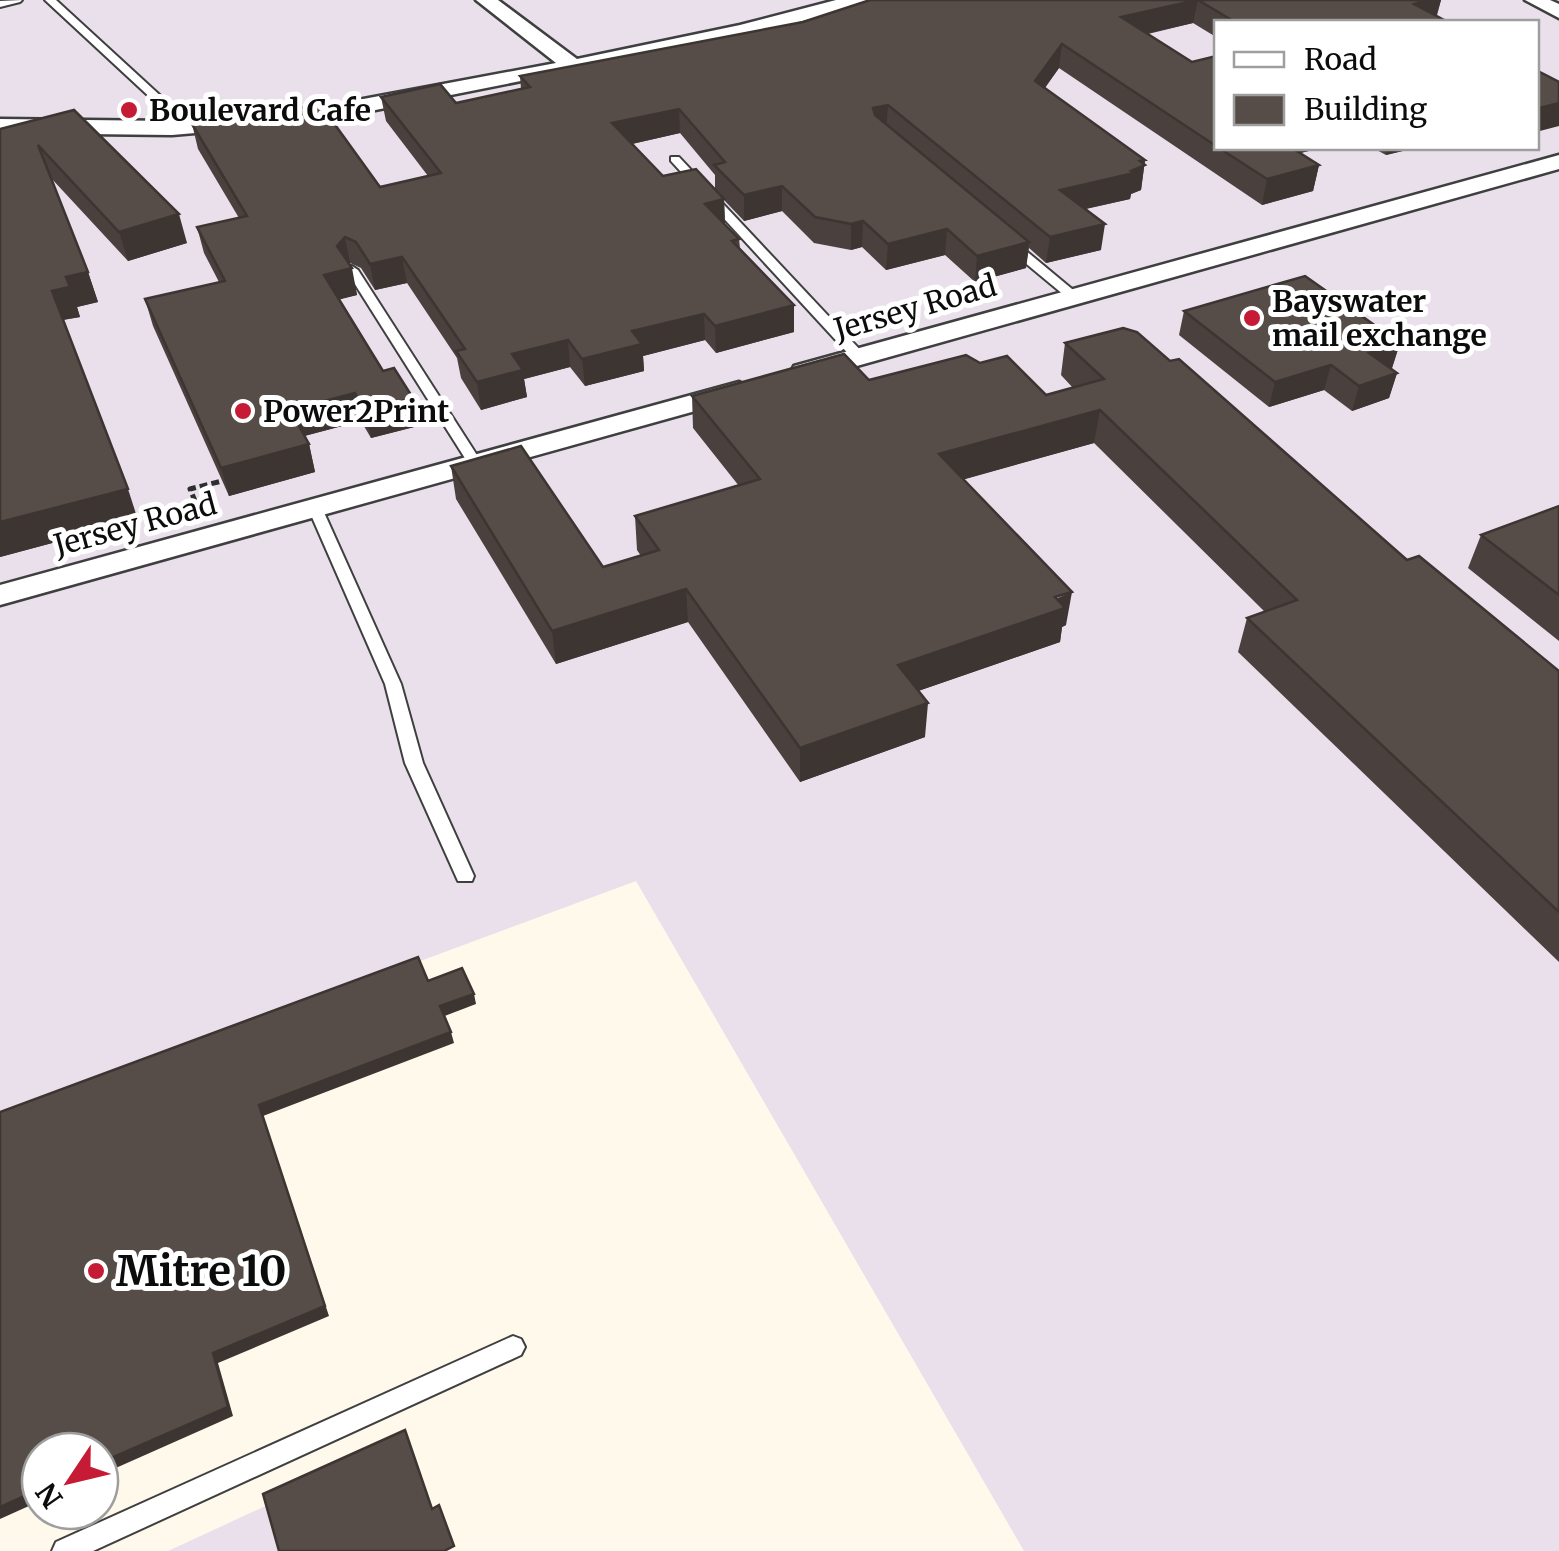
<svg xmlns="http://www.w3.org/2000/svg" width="1559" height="1551" viewBox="0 0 1559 1551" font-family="Merriweather,serif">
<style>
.industrial{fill:#e9e0ec;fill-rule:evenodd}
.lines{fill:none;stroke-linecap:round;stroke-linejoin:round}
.service-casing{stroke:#3f3f3f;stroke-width:4}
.minor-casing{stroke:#3f3f3f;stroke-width:5}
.path{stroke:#2e2e2e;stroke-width:5;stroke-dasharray:8 4;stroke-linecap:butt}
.service{fill:#fff;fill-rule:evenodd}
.minor{fill:#fff;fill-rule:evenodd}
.wall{fill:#4a413e;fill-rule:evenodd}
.shaded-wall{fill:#3c3532}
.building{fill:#564c48;stroke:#3c3532;stroke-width:2.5}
.poi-dot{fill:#c61b34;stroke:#fff;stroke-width:4}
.labels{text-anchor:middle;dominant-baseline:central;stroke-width:10;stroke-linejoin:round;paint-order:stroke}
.far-poi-label{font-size:30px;font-weight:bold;fill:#0c0c0c;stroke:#fff;text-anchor:start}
.far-street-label{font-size:30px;fill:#0c0c0c;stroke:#fff}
.near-poi-label{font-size:42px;font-weight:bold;fill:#0c0c0c;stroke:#fff;text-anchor:start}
</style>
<rect width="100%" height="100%" fill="#fff9ec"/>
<g class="industrial">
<path d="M0,0h1559v1551h-535l-388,-670 -636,236zM1216,22h320v126h-320z"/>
<polygon points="274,1502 287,1551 168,1551"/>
</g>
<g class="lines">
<g class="service-casing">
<g id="service">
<polygon points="22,0 20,2 0,7 0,1"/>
<polygon points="45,0 56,0 177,111 176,130 166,128 168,114"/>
<polygon points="671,157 679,157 864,354 864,360 854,360 671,161"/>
<polygon points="1005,240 1013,240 1078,294 1078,300 1070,300 1005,246"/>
<polygon points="352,266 358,270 482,463 480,466 470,466 468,463 346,270"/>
<polygon points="315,503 322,508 401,684 423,763 474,876 472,881 458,881 405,763 385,684 308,508"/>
<polygon points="513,1336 521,1339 525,1347 521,1355 93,1551 52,1551 56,1542"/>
</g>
</g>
<g class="minor-casing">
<g id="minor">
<polygon points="476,0 498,0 577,59 740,25 836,0 869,0 866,4 742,37 310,123 172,135 0,133 0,119 172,121 310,109 556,63"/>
<polygon points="1525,0 1550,0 1559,4 1559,18"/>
<polygon points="1559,155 1559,169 814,378 794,378 791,372 794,366"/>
<polygon points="739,382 753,390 749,396 0,605 0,585"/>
</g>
</g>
<polyline class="path" points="200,513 190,489 222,481"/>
<use href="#service" class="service"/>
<use href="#minor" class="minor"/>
</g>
<g class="wall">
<path d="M870,0h571l-5,16 12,6h-232v15l-23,-14 -45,11 44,28 24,-6v92h105l-21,5 19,12 -6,26 -51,14 -203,-137 -14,20 100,72 -4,30 -10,4 -1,5 -44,10 15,41 -55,13 -17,-15 -3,20 -51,14 -30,-27 -59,15 -24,-23 -11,3 -37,-7 -32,-32 -38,10 -20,-21 1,24 14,15 1,9 54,84 -78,21 -11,-13 -62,16 1,15 -59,15 -15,-19 -46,12 3,18 -46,13 -20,-32 -4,-20 -50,-75 -32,7 -14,-22 -11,-5 7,32 -18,4 79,127 -47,12 -10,-17 -57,15 5,8 6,28 -86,24 -76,-170 -8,-27 74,-17 -15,-29 -7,-26 42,-9 -41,-69 -6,-25 66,-7 122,70 48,-11 -42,-55 -5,-24 75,6 65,-14 -1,-13 283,-54zM680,133l35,42v15l-52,-14 -31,-32z"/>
<polygon points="74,110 187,243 128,261 51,178 88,272 98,302 77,307 80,317 63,320 138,520 0,557 0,129"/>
<polygon points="1373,148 1415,148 1386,155"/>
<polygon points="1184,311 1400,343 1392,368 1391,368 1397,373 1389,398 1352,411 1324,390 1269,407 1179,335"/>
<polygon points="1065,343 1170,361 1407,560 1559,671 1559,962 1238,652 1247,618 1265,612 1094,443 964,479 1066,625 1062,627 1060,642 918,691 925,737 800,782 688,622 556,664 456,499 451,466 603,567 641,556 637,550 635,516 739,486 693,428 692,396 869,380 1046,395 1073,388 1061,375"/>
<polygon points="1559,506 1559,641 1468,568 1481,535"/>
</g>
<g class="shaded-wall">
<polygon points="1198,0 1193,23 1118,40 1121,17"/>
<polygon points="1427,0 1441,0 1436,19 1414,4"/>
<polygon points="1062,44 1059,68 1032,105 1035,81"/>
<polygon points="1559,103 1559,126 1536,132 1536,109"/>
<polygon points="888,105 886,130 872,133 873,108"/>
<polygon points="679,109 680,133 614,148 612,123"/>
<polygon points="1271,148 1321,148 1268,161"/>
<polygon points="1388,148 1415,148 1386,155"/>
<polygon points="1145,160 1141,190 1131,194 1130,199 1057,215 1060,190 1131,171 1140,161"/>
<polygon points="1319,165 1313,191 1262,205 1267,179"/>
<polygon points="782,186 782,211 744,221 744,195"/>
<polygon points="724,199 725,225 705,204"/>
<polygon points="179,214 187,243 128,261 119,232"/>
<polygon points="863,221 862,247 851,250 851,224"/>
<polygon points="1105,224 1101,250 1046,263 1050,237"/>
<polygon points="947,229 945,255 886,270 888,244"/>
<polygon points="345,237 350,263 344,270 352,268 357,295 330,302 324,275 337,246"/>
<polygon points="1029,242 1026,268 975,282 977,256"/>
<polygon points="402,257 407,283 375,290 370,264"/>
<polygon points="88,272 98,302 77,307 80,317 62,320 52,291 66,277"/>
<polygon points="794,305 794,332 716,353 715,326"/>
<polygon points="704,314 705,340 643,356 644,371 585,386 582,359 632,331"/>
<polygon points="568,340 570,367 524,379 527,397 481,410 477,382 512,354"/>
<polygon points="1400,343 1392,368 1362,377 1369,353"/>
<polygon points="1331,365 1324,390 1269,407 1275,382"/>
<polygon points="1397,373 1389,398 1352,411 1359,386"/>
<polygon points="355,393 361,421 297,438 290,410"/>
<polygon points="413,398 418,426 371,438 365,411"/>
<polygon points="1100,410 1094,443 937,487 939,454"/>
<polygon points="309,444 315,472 229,496 221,468"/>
<polygon points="128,489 138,520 0,557 0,522"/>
<polygon points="686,589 688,622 556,664 552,631"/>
<polygon points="1072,592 1066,625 1062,627 1060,642 895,699 898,665"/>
<polygon points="928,703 925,737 800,782 800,748"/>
<polygon points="474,994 476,1004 442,1017 440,1006"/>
<polygon points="451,1032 454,1043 263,1116 329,1316 218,1363 233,1416 100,1475 100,1463 213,1353 259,1105"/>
<polygon points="40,1489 40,1501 0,1519 0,1507"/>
</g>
<g class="building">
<polygon points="870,0 1197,0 1121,17 1192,62 1216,56 1216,146 1062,44 1035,81 1145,160 1140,161 1145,165 1131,171 1134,173 1060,190 1105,224 1050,237 888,105 873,108 875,115 1029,242 977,256 947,229 888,244 863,221 851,224 815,217 782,186 744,195 714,165 725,162 679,109 612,123 663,176 696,169 724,199 705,204 739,239 732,241 794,305 715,326 704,314 632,331 642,344 582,359 568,340 512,354 523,370 477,382 456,351 465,349 402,257 370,264 356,242 345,237 337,246 352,268 324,275 383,371 394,368 413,398 365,411 355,393 290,410 309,444 221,468 145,299 225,281 197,227 247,216 192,124 254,111 258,117 320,104 380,187 441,173 381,97 440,84 456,103 530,87 520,76 803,22"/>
<polygon points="1198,0 1427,0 1414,4 1448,22 1235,22"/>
<polygon points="1536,70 1559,82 1559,103 1536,109"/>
<polygon points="74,110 179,214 119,232 38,145 88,272 66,277 70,287 52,291 128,489 0,522 0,129"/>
<polygon points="1219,148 1292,148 1319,165 1267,179"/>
<polygon points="1305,276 1400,343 1369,353 1397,373 1359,386 1331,365 1275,382 1184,311"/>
<polygon points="1123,328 1137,332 1170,361 1179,359 1407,560 1419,556 1559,671 1559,912 1247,618 1297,600 1100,410 939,454 1072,592 1055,597 1065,608 898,665 928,703 800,748 686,589 552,631 451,466 521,446 603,567 659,550 635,516 760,479 692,396 844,354 869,380 966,355 980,363 1007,356 1046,395 1104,379 1065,343"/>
<polygon points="1559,506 1559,595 1481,535"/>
<polygon points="418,957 428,981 462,968 474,994 440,1006 451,1032 259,1105 325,1306 213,1353 228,1407 100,1463 100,1451 40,1451 40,1489 0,1507 0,1112"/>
<polygon points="405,1430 432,1509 439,1505 454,1546 446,1550 446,1551 279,1551 263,1494"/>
</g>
<g class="poi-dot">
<circle cx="129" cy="110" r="10"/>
<circle cx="1252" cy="318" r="10"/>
<circle cx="243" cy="411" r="10"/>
<circle cx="96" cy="1271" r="10"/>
</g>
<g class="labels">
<g class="far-poi-label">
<text x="149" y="110">Boulevard Cafe</text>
<text x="1272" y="301">Bayswater<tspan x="1272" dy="34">mail exchange</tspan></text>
<text x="263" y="411">Power2Print</text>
</g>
<g class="far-street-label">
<text transform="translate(915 307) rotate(-16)">Jersey Road</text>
<text transform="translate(135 524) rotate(-15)">Jersey Road</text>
</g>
<g class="near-poi-label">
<text x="116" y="1271">Mitre 10</text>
</g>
</g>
<rect x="1214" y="20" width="325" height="130" fill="#ffffff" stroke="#9e9e9e" stroke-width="2.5"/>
<rect x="1234" y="52" width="50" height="15" fill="#ffffff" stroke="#9e9e9e" stroke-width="2.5"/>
<text x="1304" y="70" font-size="30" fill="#0c0c0c">Road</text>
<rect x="1234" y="95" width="50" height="30" fill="#564c48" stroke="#9e9e9e" stroke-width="2.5"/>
<text x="1304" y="120" font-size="30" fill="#0c0c0c">Building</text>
<g transform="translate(70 1481) rotate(235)"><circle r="48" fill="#ffffff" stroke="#9e9e9e" stroke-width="2.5"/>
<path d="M0-8L18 38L0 25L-18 38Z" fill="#c61b34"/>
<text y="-15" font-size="28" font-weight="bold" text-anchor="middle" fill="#0c0c0c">N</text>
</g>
</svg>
